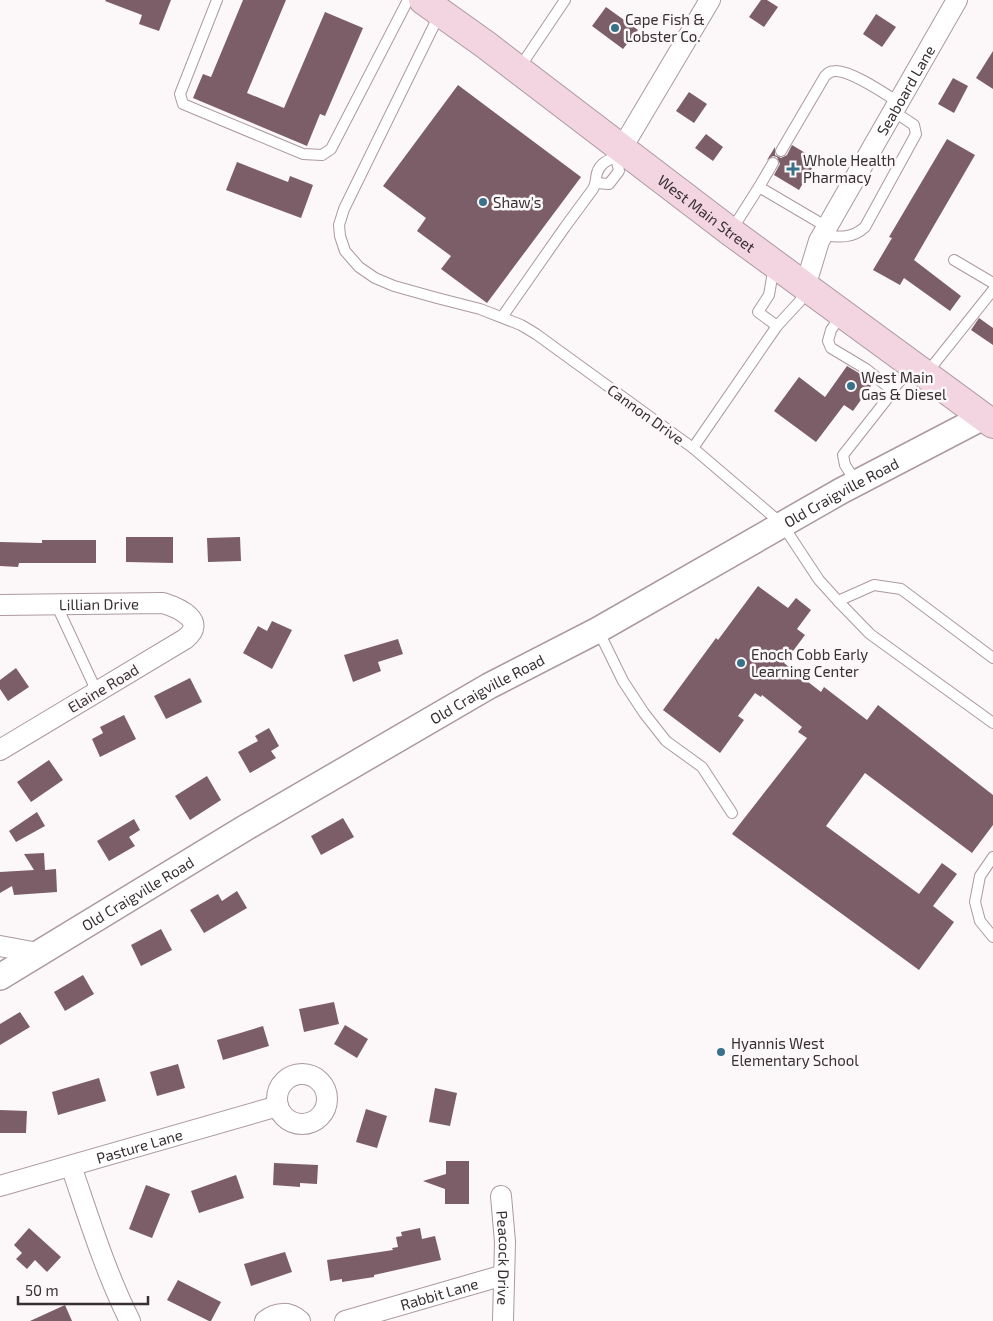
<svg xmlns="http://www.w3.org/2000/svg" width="993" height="1321" viewBox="0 0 993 1321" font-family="'Exo 2',sans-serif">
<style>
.building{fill:#7c5e68}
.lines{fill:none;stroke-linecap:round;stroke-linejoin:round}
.service-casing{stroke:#ac999f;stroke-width:12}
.minor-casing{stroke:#ac999f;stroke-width:22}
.tertiary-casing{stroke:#ac999f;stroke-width:28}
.secondary-casing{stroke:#ac999f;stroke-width:30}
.service{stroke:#fff;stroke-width:10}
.minor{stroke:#fff;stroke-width:20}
.tertiary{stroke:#fff;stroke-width:25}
.secondary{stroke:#f2d5e1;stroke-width:28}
.poi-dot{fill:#37728a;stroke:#fcf8f9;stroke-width:2}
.labels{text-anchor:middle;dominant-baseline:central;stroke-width:5;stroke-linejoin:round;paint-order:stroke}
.poi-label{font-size:15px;fill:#383033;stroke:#fcf8f9;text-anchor:start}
.street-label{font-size:15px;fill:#383033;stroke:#fcf8f9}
</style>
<rect width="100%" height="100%" fill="#fcf8f9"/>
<g class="building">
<polygon points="106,0 171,0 159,31 139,24 142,15 105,1"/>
<polygon points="243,0 286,0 247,93 284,108 325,12 363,28 325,116 320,114 307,146 193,98 203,74 211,77"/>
<polygon points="761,0 767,0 778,7 764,27 749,17"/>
<polygon points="606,7 638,30 623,49 592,26"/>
<polygon points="876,14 896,27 882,47 863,34"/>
<polygon points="993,51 993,89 976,78"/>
<polygon points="953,78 968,86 954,113 938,104"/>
<polygon points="458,85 581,177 487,303 441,269 451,256 417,231 426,218 383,186"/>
<polygon points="689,92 707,104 694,123 676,111"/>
<polygon points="706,134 723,147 713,161 695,148"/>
<polygon points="947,139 975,155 914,260 961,296 950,311 904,278 900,285 873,270 892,238 889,237"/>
<polygon points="792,145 817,160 799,190 774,175 780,164 777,157 773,156 767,160 775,147 775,155 781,158 787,155"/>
<polygon points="237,162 288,182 290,176 313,185 301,218 226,190"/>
<polygon points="979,318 993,328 993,345 971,330"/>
<polygon points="847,366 862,375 873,383 853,411 844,405 816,442 774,411 799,377 825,397"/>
<polygon points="126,537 173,537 173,563 126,562"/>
<polygon points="240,537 241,561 208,562 207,538"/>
<polygon points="42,540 96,540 96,563 19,563 18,567 0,566 0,542 42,543"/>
<polygon points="758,586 788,608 796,598 811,610 797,629 805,635 784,663 821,692 824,687 867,720 878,705 993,795 993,825 972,853 865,773 826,826 919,894 942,863 957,874 933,906 954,922 919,970 732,834 807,738 798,732 802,727 762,695 761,697 755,693 738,716 744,720 720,753 663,710 716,638 718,640"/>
<polygon points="272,621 292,630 272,669 243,653 258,626 267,631"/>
<polygon points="398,639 403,654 378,662 381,671 353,682 344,655"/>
<polygon points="16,668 29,687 8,701 0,689 0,680"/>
<polygon points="190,678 202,702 166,719 154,696"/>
<polygon points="124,715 136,739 100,757 92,739 103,733 100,727"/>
<polygon points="269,728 279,746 271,751 276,758 250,773 238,752 258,741 255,736"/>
<polygon points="49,760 63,780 31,802 17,782"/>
<polygon points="207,776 221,800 190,820 175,796"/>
<polygon points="37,812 45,826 16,842 9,831"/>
<polygon points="343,818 354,837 321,855 311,836"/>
<polygon points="134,819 140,830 129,837 135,846 109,861 97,841"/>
<polygon points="44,853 45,870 56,869 57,892 14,895 12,886 0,893 0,872 34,870 24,854"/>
<polygon points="237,891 247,908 204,933 190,910 218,894 222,901"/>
<polygon points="161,929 172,950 141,966 131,945"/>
<polygon points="83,975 94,994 65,1011 54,992"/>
<polygon points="334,1002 339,1024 304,1032 299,1009"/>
<polygon points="20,1012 30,1027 0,1045 0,1024"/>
<polygon points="345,1025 368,1039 357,1058 334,1044"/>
<polygon points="263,1026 269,1046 223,1060 217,1040"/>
<polygon points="178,1064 185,1088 157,1096 150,1072"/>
<polygon points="99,1078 106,1101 58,1115 52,1092"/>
<polygon points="435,1088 457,1093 450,1126 429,1122"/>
<polygon points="366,1109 387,1116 377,1148 356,1142"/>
<polygon points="0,1110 27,1111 26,1133 0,1133"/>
<polygon points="446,1161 469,1161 469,1204 445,1204 445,1189 423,1181 446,1174"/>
<polygon points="274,1163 318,1165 317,1184 300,1183 300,1187 273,1185"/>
<polygon points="236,1175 244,1198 199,1213 191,1191"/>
<polygon points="146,1185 170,1194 152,1238 129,1229"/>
<polygon points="29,1228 61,1257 47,1272 35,1260 27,1269 16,1259 22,1253 14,1245"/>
<polygon points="420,1228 422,1239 435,1236 441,1260 374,1275 374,1277 342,1282 342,1279 330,1281 327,1260 393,1250 392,1248 398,1247 396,1237 402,1236 401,1232"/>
<polygon points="285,1252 292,1272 251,1286 244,1264"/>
<polygon points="178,1280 221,1302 211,1321 209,1321 167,1300"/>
<polygon points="65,1305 72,1321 30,1321"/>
</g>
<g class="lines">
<g class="service-casing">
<g id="service">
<polyline points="217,0 180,94 183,104 303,154 322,155 331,149 408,0"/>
<polyline points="440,13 344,209 339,225 340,236 345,251 359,267 375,278 394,286 437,298 480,309 521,325 536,334 693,448 782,524 819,580 838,601 870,634 993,723"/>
<polyline points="518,70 565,0"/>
<path d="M781,151l44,-75c3,-3 5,-5 10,-5 15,-1 49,22 63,31"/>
<polyline points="773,163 759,187 827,227"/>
<polyline points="596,183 609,184 619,171 616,157 619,152"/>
<polyline points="731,231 759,187"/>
<path d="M822,235c17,2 30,4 43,-8l51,-93 -2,-9 -21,-14"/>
<polyline points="954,260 993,283"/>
<polyline points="774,266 769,295 758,312 777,326"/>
<polyline points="842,314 831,330 828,341 831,348 866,369 892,390 891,394 843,455 845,465 856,482"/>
<path d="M502,317l63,-90 28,-38c4,-7 2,-9 4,-16 3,-10 11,-13 19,-16"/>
<polyline points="926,374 993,290"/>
<polyline points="892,390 913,367"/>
<polyline points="693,448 777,326 800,301 805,288"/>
<polyline points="838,601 874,585 901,589 993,658"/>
<polyline points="56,604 97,692"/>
<polyline points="598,630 623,681 644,713 666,741 702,767 732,813"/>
<polyline points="993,857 980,876 975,902 980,921 993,937"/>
</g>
</g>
<g class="minor-casing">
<g id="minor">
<polyline points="622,148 710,0"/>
<path id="s1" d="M805,287l14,-46 138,-241"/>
<path id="s2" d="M0,605l163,-2c16,5 45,18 22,36l-185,111"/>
<polyline points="0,946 38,953"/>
<circle cx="302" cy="1099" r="25"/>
<path d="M71,1166c18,52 34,105 59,155"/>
<path id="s3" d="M0,1186l278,-80"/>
<path id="s4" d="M501,1196l4,46 -2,79"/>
<path d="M265,1321c11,-9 24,-10 35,0"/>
<path id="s5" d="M345,1321l159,-46"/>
</g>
</g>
<g class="tertiary-casing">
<g id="tertiary">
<path id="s6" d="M0,977l245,-149 244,-142 109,-56 243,-139 142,-74"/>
</g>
</g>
<g class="secondary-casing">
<g id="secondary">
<path id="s7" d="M423,0l63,45 245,187 262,192"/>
</g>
</g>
<use href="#service" class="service"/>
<use href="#minor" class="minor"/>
<use href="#tertiary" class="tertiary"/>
<use href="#secondary" class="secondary"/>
</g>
<g class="poi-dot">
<circle cx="615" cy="28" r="5"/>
<path d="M790.5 161.5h5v5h5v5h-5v5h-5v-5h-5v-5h5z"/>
<circle cx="483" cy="202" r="5"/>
<circle cx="851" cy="386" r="5"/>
<circle cx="741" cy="663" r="5"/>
<circle cx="721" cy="1052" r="5"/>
</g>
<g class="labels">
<g class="poi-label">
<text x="625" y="19">Cape Fish &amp;<tspan x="625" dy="17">Lobster Co.</tspan></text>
<text x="803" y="160">Whole Health<tspan x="803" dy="17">Pharmacy</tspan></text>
<text x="493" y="202">Shaw's</text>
<text x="861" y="377">West Main<tspan x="861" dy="17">Gas &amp; Diesel</tspan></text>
<text x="751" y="654">Enoch Cobb Early<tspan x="751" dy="17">Learning Center</tspan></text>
<text x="731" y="1043">Hyannis West<tspan x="731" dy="17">Elementary School</tspan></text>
</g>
<g class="street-label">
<text stroke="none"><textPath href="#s1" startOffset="222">Seaboard Lane</textPath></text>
<text stroke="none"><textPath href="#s7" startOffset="355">West Main Street</textPath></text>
<text transform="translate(646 414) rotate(36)">Cannon Drive</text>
<text stroke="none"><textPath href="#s6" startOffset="971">Old Craigville Road</textPath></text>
<text stroke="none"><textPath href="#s2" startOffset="99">Lillian Drive</textPath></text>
<text transform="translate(103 688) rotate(-31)">Elaine Road</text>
<text stroke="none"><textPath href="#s6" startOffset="566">Old Craigville Road</textPath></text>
<text stroke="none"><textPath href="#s6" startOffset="161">Old Craigville Road</textPath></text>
<text stroke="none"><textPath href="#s3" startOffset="145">Pasture Lane</textPath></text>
<text stroke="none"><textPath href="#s4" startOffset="62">Peacock Drive</textPath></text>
<text stroke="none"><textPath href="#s5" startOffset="98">Rabbit Lane</textPath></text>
</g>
</g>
<path d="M18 1296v8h130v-8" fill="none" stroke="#383033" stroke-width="2.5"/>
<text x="25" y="1296" font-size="15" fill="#383033" stroke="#fcf8f9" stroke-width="4" paint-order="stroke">50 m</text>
</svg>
